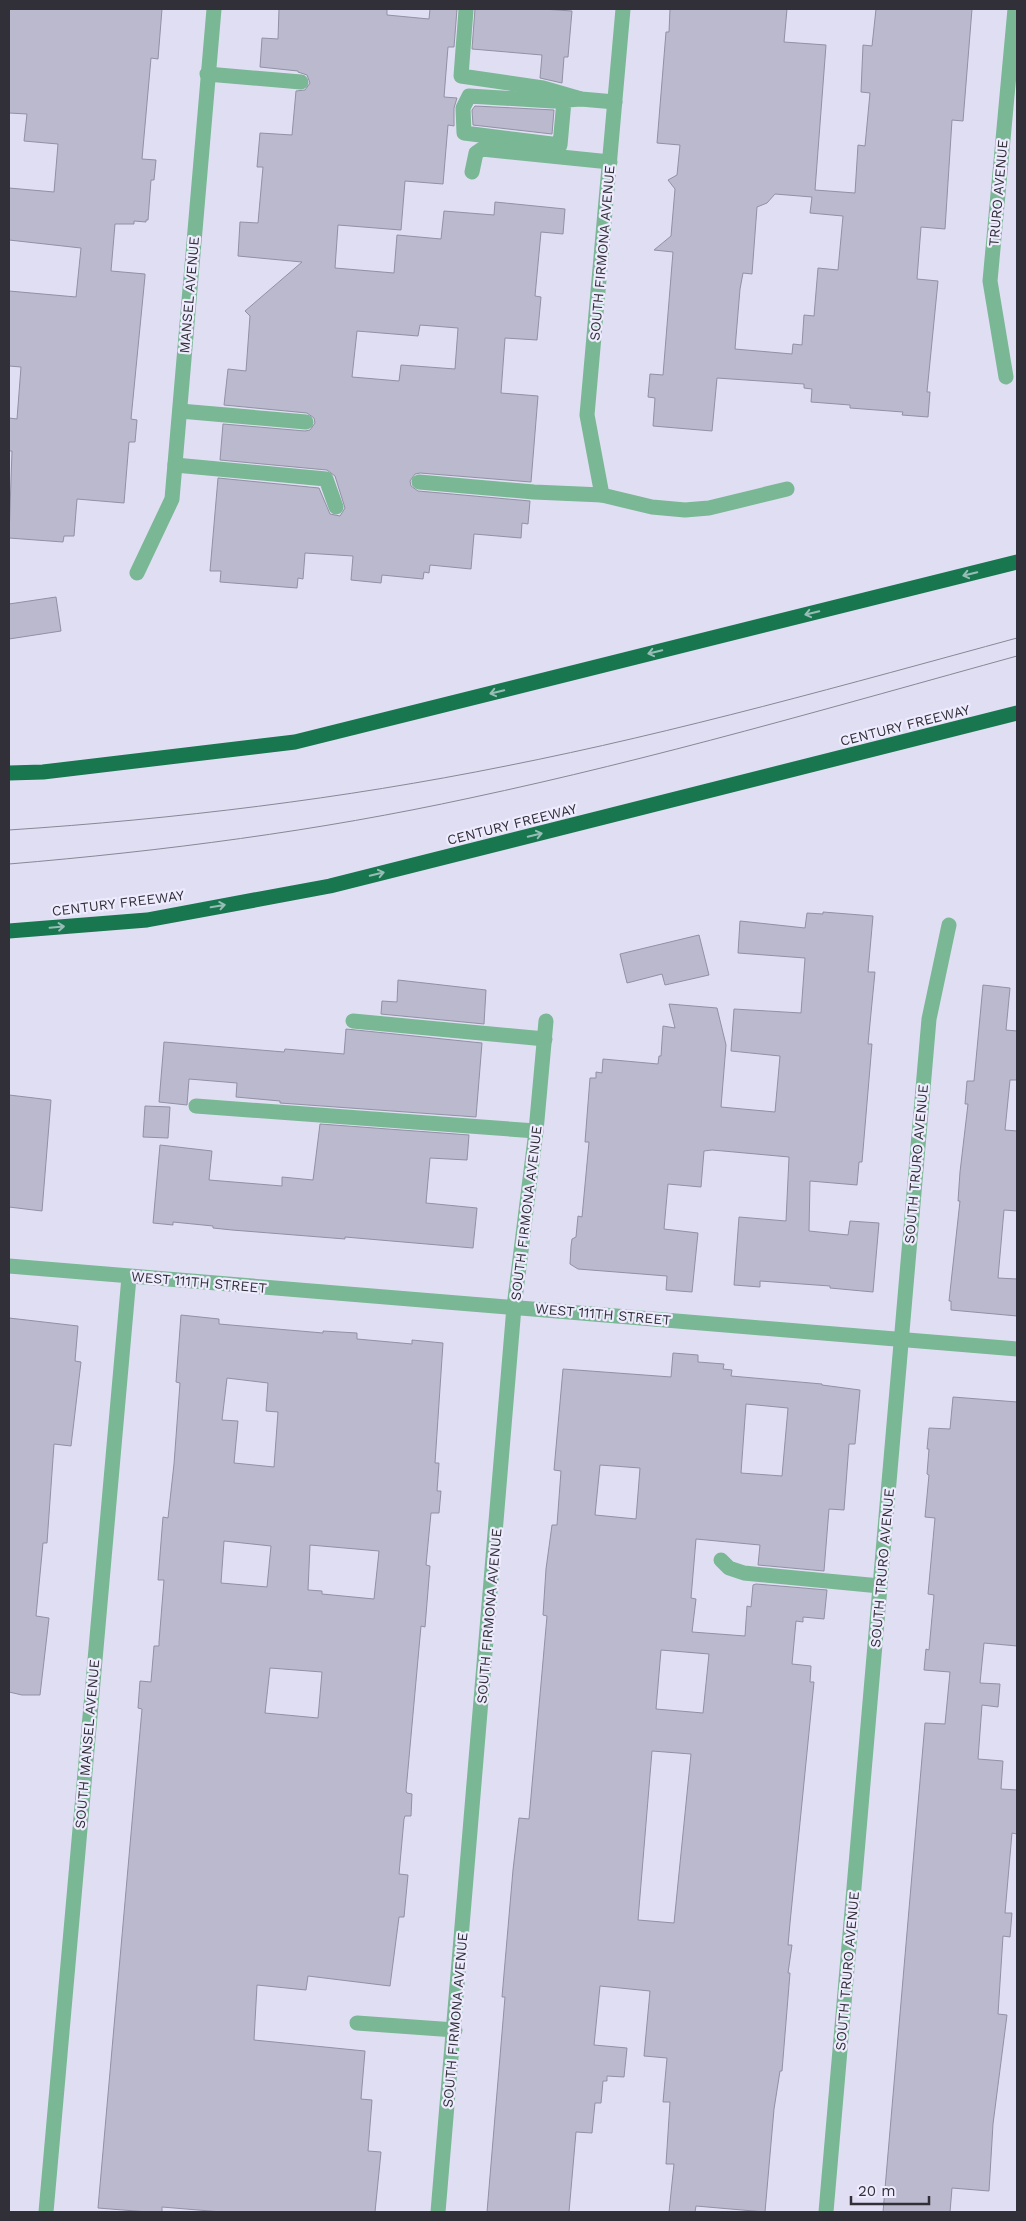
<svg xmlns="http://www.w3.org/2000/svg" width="1026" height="2221" viewBox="0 0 1026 2221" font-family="'Work Sans',sans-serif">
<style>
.building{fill:#bbb9cd;stroke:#9290a4;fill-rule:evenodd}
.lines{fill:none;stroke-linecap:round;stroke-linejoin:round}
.minor{stroke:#7ab794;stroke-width:15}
.highway{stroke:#18774e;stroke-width:15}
.tram{stroke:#888795;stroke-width:1}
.oneway{stroke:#98bdb7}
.labels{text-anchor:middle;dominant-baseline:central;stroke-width:4.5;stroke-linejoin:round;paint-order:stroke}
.street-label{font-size:14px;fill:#313038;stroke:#edebfd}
</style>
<rect width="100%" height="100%" fill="#e0def3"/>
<g class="building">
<polygon points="9,9 162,9 158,59 151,58 142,159 156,160 154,180 151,180 148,220 146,220 146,222 134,221 134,224 115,224 111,271 145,274 145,276 131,419 137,420 135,442 129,442 124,503 77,499 74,536 64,536 63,542 9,538 12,451 9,451 9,418 17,419 21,367 9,366 9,291 76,297 81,248 9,240 9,188 54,192 58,144 24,141 27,114 9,113"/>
<path d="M279,9h108v6l42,4 1,-10h27l-3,38h-6l-4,50 13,1 -3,10v18l-6,-1 -5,59 -38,-3 -4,49 -63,-5 -3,43 59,5 3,-38 44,4 3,-28 50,4 1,-13 70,7 -2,25 -22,-2 -6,64 6,1 -4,43 -32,-2 -4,55 37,3 -7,86 -111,-9 -5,1 -5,7 1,5 7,5 112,10 -2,23 -6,-1 -1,15 -47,-4 -3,35 -41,-4 -1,8 -5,-1 -1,7 -41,-4 -1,8 -30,-3 2,-24 -48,-3 -2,26 -5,-1 -1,10 -77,-6 1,-11h-11l8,-93 101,10 11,26 10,2 5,-8 -10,-32 -8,-6 -107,-10 3,-36 82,7 5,-1 5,-7 -1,-5 -7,-5 -83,-8 4,-36 18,2 4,-55 -5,-5 57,-49 -64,-6 2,-34 18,1 5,-56h-6l3,-34 32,2 4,-44 9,-1 5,-7 -3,-8 -9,-3v-1l-38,-4 2,-29 16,1zM420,325l38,3 -3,41 -54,-4 -2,16 -47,-4 5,-46 61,5z"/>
<polygon points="475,9 543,9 572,11 568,57 564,57 562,83 540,78 542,55 472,49"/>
<path d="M670,9h117l-3,33 42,3 -11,145 40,3 3,-48 7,1 5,-53 -9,-1 2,-47 9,1 4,-37h96l-9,112 -11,-1 -7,109 -24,-2 -4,52 21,2 -11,111h3l-2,25 -26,-2 1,-3 -53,-4v-3l-39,-3 1,-13 -8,-1v-4l-87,-6 -5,53 -59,-5 2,-28 -7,-1 2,-23 13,1 10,-123 -19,-2 17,-14 4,-47 -7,-9 9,-5 3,-30 -23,-2 9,-111h3zM775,194l37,3 -2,16 33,3 -5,54 -20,-2 -4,48 -10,-1 -2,30 -9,-1 -1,10 -57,-5 5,-60 3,-16 9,1 5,-67 10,-4z"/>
<polygon points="475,106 554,110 552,134 473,125 472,110"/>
<polygon points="56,597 61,631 9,639 9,604"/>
<polygon points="823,912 873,916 868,972 875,972 868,1044 872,1044 862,1162 859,1162 857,1185 810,1181 809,1231 848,1235 850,1221 879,1223 873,1292 830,1288 830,1286 760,1281 760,1287 734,1285 739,1217 786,1221 789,1157 712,1150 704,1151 701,1187 668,1184 664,1229 698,1233 692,1292 666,1290 667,1276 578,1269 570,1264 571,1246 572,1239 576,1237 578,1216 582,1217 589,1142 585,1142 590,1078 596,1078 596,1072 602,1073 603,1059 658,1064 659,1056 661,1056 663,1026 675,1028 669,1004 717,1008 726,1045 721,1107 775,1112 780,1056 731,1051 734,1009 801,1013 805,958 738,953 740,921 805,928 807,913 823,914"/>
<polygon points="699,935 709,975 665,985 662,974 627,983 620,954"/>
<polygon points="398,980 486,990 484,1024 381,1014 382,1001 397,1002"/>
<polygon points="983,985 1010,988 1006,1030 1017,1031 1017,1080 1010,1080 1005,1130 1017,1131 1017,1211 1004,1210 998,1278 1017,1279 1017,1316 951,1310 951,1301 949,1301 960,1201 958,1201 960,1172 968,1104 965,1104 967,1081 974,1081"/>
<polygon points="346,1029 482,1043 476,1117 280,1103 280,1101 236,1097 237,1083 189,1079 187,1105 159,1102 164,1042 284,1052 285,1049 344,1054"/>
<polygon points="9,1095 51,1100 42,1211 9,1207"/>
<polygon points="145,1106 170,1107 168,1138 143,1137"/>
<polygon points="320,1124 469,1135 467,1160 430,1158 426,1203 477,1208 473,1248 345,1237 345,1239 232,1230 213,1228 213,1226 173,1222 173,1225 153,1223 160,1145 212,1151 209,1180 282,1186 282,1177 313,1180"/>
<path d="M181,1315l38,4v5l104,9v-2l34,2v6l55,5v-4l31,3 -8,120h4l-2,28h4l-2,22h-8l-5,52 4,1 -5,61 -4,-1 -15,165 1,2 5,1 -1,22h-6l-1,3 -5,55 9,1 -4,42h-5l-9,69 -82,-10 -2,14 -49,-5 -3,55 111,11 -4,48 11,1 -4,51 13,1 -6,60h-153l-60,-5v5h-14l-50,-4 44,-499 -4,-1 2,-27 11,1 3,-36h5v-4l5,-62h-6l5,-63 5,1 6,-54 6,-81 -4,-1zM227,1378l41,5 -2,28 12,1 -4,55 -40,-4 4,-42 -16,-1zM224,1541l47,5 -4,41 -46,-4zM310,1545l69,6 -5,48 -52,-5v-3l-14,-1zM270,1668l52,4 -4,46 -53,-5z"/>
<polygon points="9,1318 78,1326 75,1361 81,1362 71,1446 54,1444 47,1543 43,1543 36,1616 49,1618 40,1695 22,1695 9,1692"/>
<path d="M673,1353l25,2v7l26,2 -1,5 9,1 -1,6 91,8v1l38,5 -5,54h-6l-5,66 -15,-1 -5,62 -66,-6 2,-20 -64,-6 -5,59 5,1 -4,33 53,4 2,-30 4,1 2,-22 3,-1 71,6 -3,29 -21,-2v5l-7,-1 -4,43 19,2 -1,16h4l-24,241 -2,22h4l-4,28h2l-8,98h-2l-6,38 -9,103 -69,-6 -1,6h-26l5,-48h-8l4,-62h-7l4,-44 -23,-2 6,-65 -50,-5 -6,59 33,3 -3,29 -17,-1v5h-4l-2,22h-6l-3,30 -16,-1 -7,80h-82l18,-215h-3l11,-127 6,-52 10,1 18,-203 -4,-1 3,-46 6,-44h5l4,-54 -7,-1 9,-101 108,8zM746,1404l42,4 -6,68 -41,-3zM600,1465l40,3 -4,51 -41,-4zM661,1650l48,4 -6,59 -47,-4zM652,1751l39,3 -17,169 -36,-3z"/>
<polygon points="953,1397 1017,1402 1017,1646 984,1643 980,1683 1000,1684 998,1707 982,1705 978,1759 1003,1761 1001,1789 1017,1790 1017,1834 1012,1833 1005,1913 1012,1913 1010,1937 1003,1936 998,2014 1007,2015 993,2124 989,2191 952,2188 950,2212 883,2212 925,1723 945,1724 950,1672 924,1670 926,1649 929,1650 934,1595 928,1594 935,1518 925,1517 929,1475 927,1474 929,1449 927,1449 929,1428 950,1429"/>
</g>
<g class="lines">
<g class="minor">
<polyline points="466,10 461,76 543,88 581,99 615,102"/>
<polyline points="207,74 301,82"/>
<polyline points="564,101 560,145 464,133 463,108 469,96 553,101 581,99"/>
<polyline points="472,172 476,153 482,149 610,162"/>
<polyline points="1006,377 990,281 1015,9"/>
<polyline points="180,411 306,422"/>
<polyline points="175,465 326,479 336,507"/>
<polyline points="419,482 534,492 602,495 652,507 685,510 709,508 787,489"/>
<polyline points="602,495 587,415 623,9"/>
<polyline points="137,573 172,499 214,9"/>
<polyline points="353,1021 545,1039"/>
<polyline points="196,1106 536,1131"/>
<polyline points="9,1266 1017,1349"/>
<polyline points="721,1560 729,1568 744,1573 880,1586"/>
<polyline points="357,2023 455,2030"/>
<polyline points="46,2212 129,1277"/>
<polyline points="438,2212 514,1307 536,1131 546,1021"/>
<polyline points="826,2212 929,1019 949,925"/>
</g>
<g class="highway">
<polyline points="9,773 43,772 295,742 1017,562"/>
<polyline points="9,931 147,920 330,886 1017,713"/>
</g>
<g class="tram">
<path d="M9,830c167,-11 333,-31 497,-64 172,-34 342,-82 511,-128"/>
<path d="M9,864c155,-13 309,-33 461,-66 184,-39 366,-92 547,-142"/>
</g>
</g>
<defs><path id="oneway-shaft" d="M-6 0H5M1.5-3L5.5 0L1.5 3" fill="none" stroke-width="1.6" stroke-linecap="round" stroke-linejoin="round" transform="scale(1.25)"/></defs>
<g class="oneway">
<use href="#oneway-shaft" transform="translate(970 574) rotate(166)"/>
<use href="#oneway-shaft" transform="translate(812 613) rotate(166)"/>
<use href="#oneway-shaft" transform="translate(655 652) rotate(166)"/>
<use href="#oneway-shaft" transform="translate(497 692) rotate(166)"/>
<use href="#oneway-shaft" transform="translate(535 835) rotate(-14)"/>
<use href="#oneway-shaft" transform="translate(377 874) rotate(-14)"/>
<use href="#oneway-shaft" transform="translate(218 906) rotate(-10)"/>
<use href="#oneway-shaft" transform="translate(57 927) rotate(-5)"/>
</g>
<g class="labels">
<g class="street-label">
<text transform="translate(998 193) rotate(-85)">TRURO AVENUE</text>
<text transform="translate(602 253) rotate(-85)">SOUTH FIRMONA AVENUE</text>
<text transform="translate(189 295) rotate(-85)">MANSEL AVENUE</text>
<text transform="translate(905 725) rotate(-14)">CENTURY FREEWAY</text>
<text transform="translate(512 824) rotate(-14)">CENTURY FREEWAY</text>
<text transform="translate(118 903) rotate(-7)">CENTURY FREEWAY</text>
<text transform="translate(916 1164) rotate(-85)">SOUTH TRURO AVENUE</text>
<text transform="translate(526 1213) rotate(-83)">SOUTH FIRMONA AVENUE</text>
<text transform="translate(199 1282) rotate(5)">WEST 111TH STREET</text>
<text transform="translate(603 1314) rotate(5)">WEST 111TH STREET</text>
<text transform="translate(882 1568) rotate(-85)">SOUTH TRURO AVENUE</text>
<text transform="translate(489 1616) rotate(-85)">SOUTH FIRMONA AVENUE</text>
<text transform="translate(87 1744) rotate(-85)">SOUTH MANSEL AVENUE</text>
<text transform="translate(847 1971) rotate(-85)">SOUTH TRURO AVENUE</text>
<text transform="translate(455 2020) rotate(-85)">SOUTH FIRMONA AVENUE</text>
</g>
</g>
<rect width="1026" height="2221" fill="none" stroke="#313038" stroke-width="20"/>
<path d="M851 2196v8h78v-8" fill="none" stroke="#313038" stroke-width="2.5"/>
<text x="858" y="2196" font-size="15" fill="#313038" stroke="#edebfd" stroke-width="4" paint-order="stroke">20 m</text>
</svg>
